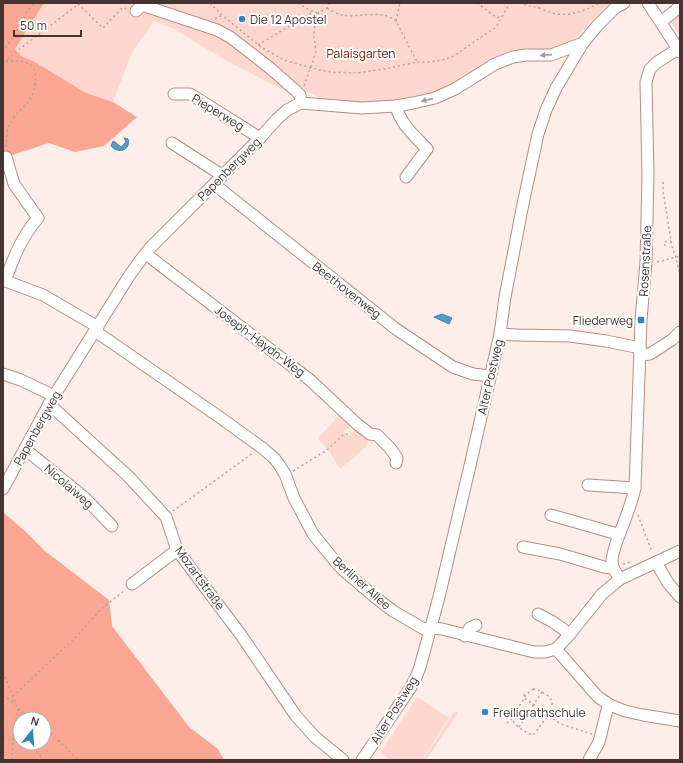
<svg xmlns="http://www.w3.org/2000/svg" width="683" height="763" viewBox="0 0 683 763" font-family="Manrope,sans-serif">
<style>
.green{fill:#fed7ce}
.forest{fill:#fba692;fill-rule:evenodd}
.water{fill:#4f9dce;stroke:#4c7e9f}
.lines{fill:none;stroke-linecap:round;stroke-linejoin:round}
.minor-casing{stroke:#b38e86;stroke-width:13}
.path{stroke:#b1a19e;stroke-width:1.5;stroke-dasharray:2 3;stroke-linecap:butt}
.minor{stroke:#fff;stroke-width:11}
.oneway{fill:#a29a98}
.poi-dot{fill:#3285b5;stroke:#fff;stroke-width:1.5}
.labels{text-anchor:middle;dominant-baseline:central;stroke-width:4;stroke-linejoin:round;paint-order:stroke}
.poi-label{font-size:12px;fill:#453532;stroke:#fff;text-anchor:start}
.park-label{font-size:12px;fill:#802009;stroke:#fff}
.street-label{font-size:12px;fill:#453532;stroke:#fff}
</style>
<rect width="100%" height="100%" fill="#feeeea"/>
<g class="green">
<polygon points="44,3 613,3 602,11 570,44 544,52 519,51 508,52 497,57 451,85 434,94 415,99 364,104 326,101 310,93 296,91 291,94 225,60 172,28 154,21 133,51 124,73 113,102 86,93 33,61 21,56 15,49"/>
<polygon points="680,3 680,36 665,13"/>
<polygon points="342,412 350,420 349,428 344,432 348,436 353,431 363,431 368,436 367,446 340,469 329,451 318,438"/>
<polygon points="417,697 449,718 422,760 391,760 380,753"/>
<polygon points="455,711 458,713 426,760 423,760"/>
</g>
<g class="forest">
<polygon points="3,3 44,3 15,49 21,56 33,61 86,93 113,102 137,117 104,146 75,152 49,143 3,158"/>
<path d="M3,512l24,21 18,18 64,49 3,26 77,101 29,22 6,11h-221zM20,719h24v24h-24z"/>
</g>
<g class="water">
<path d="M124,138h1l3,1c3,12 -10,15 -17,7l2,-5 2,1 6,5 5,-5z"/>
<polygon points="442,314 452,318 449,324 434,317"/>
</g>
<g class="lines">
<g class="minor-casing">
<g id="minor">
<polyline points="648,3 680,52"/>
<polyline points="136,11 142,5 217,30 230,37 270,68 296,91 300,95 301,103"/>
<polyline points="661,22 677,9 680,4"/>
<polyline points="174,94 190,94 260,138"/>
<path d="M396,106c5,19 18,29 31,43l-21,28"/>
<polyline points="172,143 217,172 222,176"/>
<polyline points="214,184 396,329 453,367 473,374 490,376"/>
<polyline points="146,254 310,380 357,424 370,434 377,435 390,448 397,458 396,463"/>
<polyline points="3,280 43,295 98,327"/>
<path d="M5,281c8,-22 17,-45 33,-63l-24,-34 -8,-27"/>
<polyline points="95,331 218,416 261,447 274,458 280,466 285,474 294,498 313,534 334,560 342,569 376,598 393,611 424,629 431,628 442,629 534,652 545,652 556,649 570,634 602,594 620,579 680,551"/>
<polyline points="500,334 517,335 570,336 606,341 640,348"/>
<polyline points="640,355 650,354 673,339 680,332"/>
<polyline points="3,374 21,380 54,396"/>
<polyline points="49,404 128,476 166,517 177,550 241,635 296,716 315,737 343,760"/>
<polyline points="25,449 85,498 112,526"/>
<polyline points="588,485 635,488"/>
<polyline points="3,489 49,404 129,276 142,258 150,248 260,138 277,119 287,110 301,103 362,108 396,106 413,103 435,98 455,89 495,64 513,57 526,55 551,55 583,43"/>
<polyline points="551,515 614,533 618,537"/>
<polyline points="523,547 560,554 604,567 613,568"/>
<polyline points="656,562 668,583 680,597"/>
<path d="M620,579c-3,-5 -8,-11 -8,-17 0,-8 3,-16 6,-24 6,-16 13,-32 17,-50l6,-168 5,-58 2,-87 -2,-93 4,-13 6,-6 22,-14"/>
<polyline points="132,584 177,550"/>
<polyline points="538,614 553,622 570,634"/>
<polyline points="465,636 470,628 476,625"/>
<polyline points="556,649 598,697 610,705 625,711 643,715 680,721"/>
<polyline points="362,760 411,687 417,675 420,667 439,597 469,470 500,334 505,297 523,204 538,134 546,110 556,88 583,43 597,26 615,8 624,3"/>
<polyline points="589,760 599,742 607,710 610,705"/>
</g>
</g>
<g class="path">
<polyline points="210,3 222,15 261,47 284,60 311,68 330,72 357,73 384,69 417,62 430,62 442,60 452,57 496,27 510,3"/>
<polyline points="298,3 313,12 318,13"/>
<polyline points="477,3 496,17 502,18"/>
<polyline points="519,3 539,8 541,3"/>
<polyline points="78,4 103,28 122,8 125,9 126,7"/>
<path d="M327,8c5,3 10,6 15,7 17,3 41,-6 54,6l21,41"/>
<path d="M539,8c6,2 13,6 19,6 13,2 29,-4 41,-11"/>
<polyline points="215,19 222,15"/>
<polyline points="396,21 400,3"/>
<polyline points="258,45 313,12"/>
<polyline points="3,52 12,38 28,10 34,3"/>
<polyline points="3,61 6,61 13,54 80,3"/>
<path d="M6,61c7,0 15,-1 21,2 13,5 9,27 3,36 -5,8 -13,13 -18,21 -5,8 -6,18 -6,27"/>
<polyline points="304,86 316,52 314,37 315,19 318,13 327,8 329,3"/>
<polyline points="663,182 663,191 668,222 672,247 675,254 680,275"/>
<polyline points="665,246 664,242 671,241"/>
<polyline points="657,262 680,256"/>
<polyline points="293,471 327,450 343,435 346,435 350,431"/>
<polyline points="173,511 253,453"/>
<polyline points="638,515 652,552"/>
<polyline points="623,564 631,562"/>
<polyline points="3,672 22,719"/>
<path d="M533,689c5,1 8,2 12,5 4,2 7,5 7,10 0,6 -14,26 -19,31 -7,-2 -18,-9 -21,-16l1,-3 13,-21z"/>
<polyline points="524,694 524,698 548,714 552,718 561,724 592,734"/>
<polyline points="3,695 11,701 16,704"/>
<polyline points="13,696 76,637 101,609 125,590"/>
<polyline points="18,709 33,719"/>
<polyline points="507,723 512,719"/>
<polyline points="44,726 76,758 80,760"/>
<polyline points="519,727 542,692"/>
<polyline points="3,738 13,741"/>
<polyline points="31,743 43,760"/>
<polyline points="12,760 13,738 18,709"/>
</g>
<use href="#minor" class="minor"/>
</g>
<defs><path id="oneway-solid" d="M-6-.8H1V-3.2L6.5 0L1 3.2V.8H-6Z"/></defs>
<g class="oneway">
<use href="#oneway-solid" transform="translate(546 55) rotate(176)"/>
<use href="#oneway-solid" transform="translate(427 100) rotate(167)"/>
</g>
<g class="poi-dot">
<circle cx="242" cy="19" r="4"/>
<rect x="637" y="316" width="8" height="8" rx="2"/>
<circle cx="485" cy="712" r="4"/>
</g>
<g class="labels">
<g class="poi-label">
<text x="250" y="19">Die 12 Apostel</text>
<text x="633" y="320" text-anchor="end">Fliederweg</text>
<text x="493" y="712">Freiligrathschule</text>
</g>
<g class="park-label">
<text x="361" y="53">Palaisgarten</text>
</g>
<g class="street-label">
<text transform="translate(218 112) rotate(31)">Pieperweg</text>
<text transform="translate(229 169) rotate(-45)">Papenbergweg</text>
<text transform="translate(645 261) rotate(-87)">Rosenstraße</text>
<text transform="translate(347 290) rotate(38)">Beethovenweg</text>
<text transform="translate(260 341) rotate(37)">Joseph-Haydn-Weg</text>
<text transform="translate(490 377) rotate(-77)">Alter Postweg</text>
<text transform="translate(37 428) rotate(-61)">Papenbergweg</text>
<text transform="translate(69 486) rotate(41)">Nicolaiweg</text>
<text transform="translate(200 578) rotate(54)">Mozartstraße</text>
<text transform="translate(362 583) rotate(42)">Berliner Allee</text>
<text transform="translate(394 710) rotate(-58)">Alter Postweg</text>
</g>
</g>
<rect width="683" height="763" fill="none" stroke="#453532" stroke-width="8"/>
<g transform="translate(32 731) rotate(17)"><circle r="19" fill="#ffffff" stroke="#b5aead"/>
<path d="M0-3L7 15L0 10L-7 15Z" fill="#3285b5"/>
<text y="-6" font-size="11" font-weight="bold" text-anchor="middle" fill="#453532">N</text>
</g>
<path d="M14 30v6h67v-6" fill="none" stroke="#453532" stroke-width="2"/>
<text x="20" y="30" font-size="12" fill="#453532" stroke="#ffffff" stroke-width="3" paint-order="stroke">50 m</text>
</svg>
